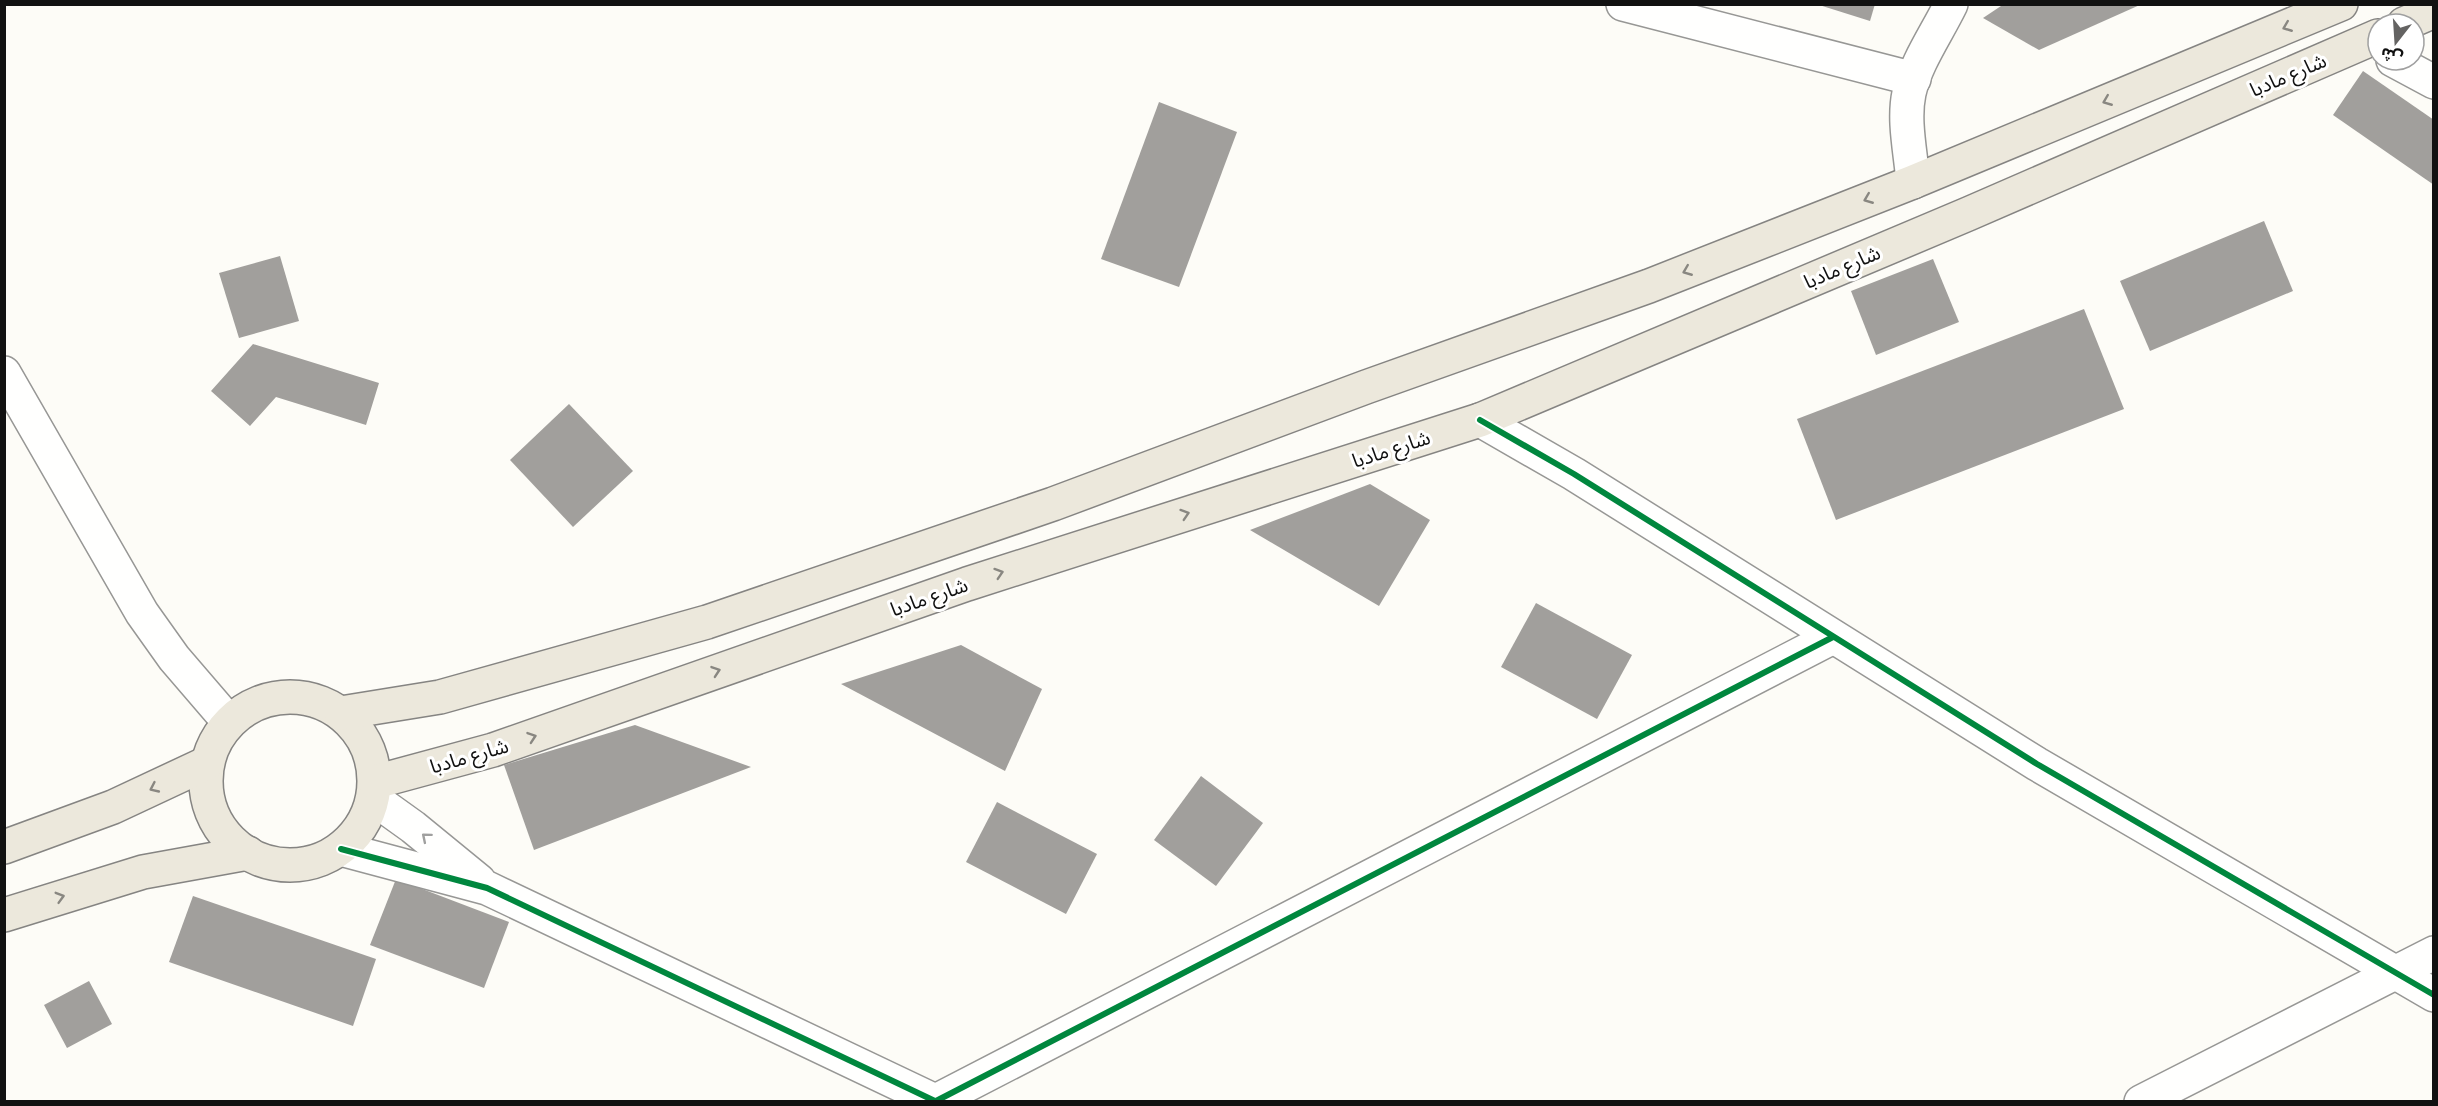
<svg xmlns="http://www.w3.org/2000/svg" width="2438" height="1106" viewBox="0 0 2438 1106" font-family="'Source Serif 4','Noto Sans Arabic',serif">
<style>
.building{fill:#a19f9c}
.lines{fill:none;stroke-linecap:round;stroke-linejoin:round}
.minor-casing{stroke:#979795;stroke-width:36}
.major-casing{stroke:#858482;stroke-width:36}
.minor{stroke:#fffffe;stroke-width:33}
.major{stroke:#ece8dc;stroke-width:33}
.cycleway-casing{stroke:#fff;stroke-width:10}
.cycleway{stroke:#00873e;stroke-width:6}
.oneway{stroke:#898781}
.oneway2{stroke:#a0a09f}
.labels{text-anchor:middle;dominant-baseline:central;stroke-width:6;stroke-linejoin:round;paint-order:stroke}
.street-label{font-size:20px;fill:#111;stroke:#fff}
</style>
<rect width="100%" height="100%" fill="#fdfcf7"/>
<g class="building">
<polygon points="1816,4 1875,4 1870,21"/>
<polygon points="2004,4 2142,4 2039,50 1983,18"/>
<polygon points="2363,71 2434,120 2434,185 2333,115"/>
<polygon points="1159,102 1237,132 1179,287 1101,259"/>
<polygon points="2264,221 2293,291 2150,351 2120,281"/>
<polygon points="280,256 299,321 239,338 219,273"/>
<polygon points="1933,259 1959,322 1876,355 1851,291"/>
<polygon points="2084,309 2124,409 1836,520 1797,419"/>
<polygon points="253,344 379,383 366,425 276,397 250,426 211,391"/>
<polygon points="569,404 633,471 573,527 510,460"/>
<polygon points="1370,484 1430,520 1379,606 1250,530"/>
<polygon points="1536,603 1632,655 1597,719 1501,667"/>
<polygon points="961,645 1042,689 1005,771 841,684"/>
<polygon points="635,725 751,767 534,850 504,765"/>
<polygon points="1201,776 1263,823 1216,886 1154,840"/>
<polygon points="997,802 1097,854 1066,914 966,862"/>
<polygon points="396,879 509,922 484,988 370,945"/>
<polygon points="193,896 376,959 353,1026 169,962"/>
<polygon points="89,981 112,1024 67,1048 44,1005"/>
</g>
<g class="lines">
<g class="minor-casing">
<g id="minor">
<polyline points="1623,4 1914,79"/>
<polyline points="2393,60 2434,82"/>
<path d="M1913,182c-2,-28 -10,-61 -4,-89 7,-31 28,-60 42,-89"/>
<polyline points="4,373 142,613 174,658 229,722"/>
<polyline points="1480,420 1574,474 2037,764 2434,995"/>
<polyline points="374,799 413,827 479,881"/>
<polyline points="341,849 487,888 937,1102"/>
<polyline points="936,1101 1833,637"/>
<polyline points="2141,1102 2434,953"/>
</g>
</g>
<g class="major-casing">
<g id="major">
<polyline points="2404,24 2434,11"/>
<circle cx="290" cy="781" r="84"/>
<polyline points="341,713 440,697 707,622 1053,504 1366,387 1649,286 1913,182 2341,4"/>
<polyline points="375,782 493,750 967,584 1480,420 1968,214 2378,36"/>
<polyline points="4,847 113,807 207,763"/>
<polyline points="4,915 143,872 248,853"/>
</g>
</g>
<use href="#minor" class="minor"/>
<use href="#major" class="major"/>
<g class="cycleway-casing">
<g id="cycleway">
<polyline points="1480,420 1574,474 2037,764 2434,995"/>
<polyline points="341,849 487,888 937,1102"/>
<polyline points="936,1101 1833,637"/>
</g>
</g>
<use href="#cycleway" class="cycleway"/>
</g>
<defs><path id="oneway-chevron" d="M-2-3.5L2.5 0L-2 3.5" fill="none" stroke-width="1.6" stroke-linecap="round" stroke-linejoin="round" transform="scale(1.5)"/></defs>
<g class="oneway">
<use href="#oneway-chevron" transform="translate(2287 27) rotate(158)"/>
<use href="#oneway-chevron" transform="translate(2107 101) rotate(158)"/>
<use href="#oneway-chevron" transform="translate(1868 199) rotate(158)"/>
<use href="#oneway-chevron" transform="translate(1687 271) rotate(158)"/>
<use href="#oneway-chevron" transform="translate(1185 514) rotate(-18)"/>
<use href="#oneway-chevron" transform="translate(999 573) rotate(-18)"/>
<use href="#oneway-chevron" transform="translate(716 671) rotate(-19)"/>
<use href="#oneway-chevron" transform="translate(532 737) rotate(-19)"/>
<use href="#oneway-chevron" transform="translate(154 788) rotate(155)"/>
<use href="#oneway-chevron" transform="translate(60 897) rotate(-16)"/>
</g>
<use class="oneway2" href="#oneway-chevron" transform="translate(426 837) rotate(-140)"/>
<g class="labels">
<g class="street-label">
<text transform="translate(2288 75) rotate(-23)">شارع مادبا</text>
<text transform="translate(1842 267) rotate(-23)">شارع مادبا</text>
<text transform="translate(1391 449) rotate(-18)">شارع مادبا</text>
<text transform="translate(929 597) rotate(-19)">شارع مادبا</text>
<text transform="translate(469 756) rotate(-16)">شارع مادبا</text>
</g>
</g>
<rect width="2438" height="1106" fill="none" stroke="#111111" stroke-width="12"/>
<g transform="translate(2396 42) rotate(197)"><circle r="28" fill="#ffffff" stroke="#a0a0a0" stroke-width="1.5"/>
<path d="M0-4.5L10 22L0 15L-10 22Z" fill="#646362"/>
<text y="-9" font-size="16" font-weight="bold" text-anchor="middle" fill="#111111">ش</text>
</g>
</svg>
